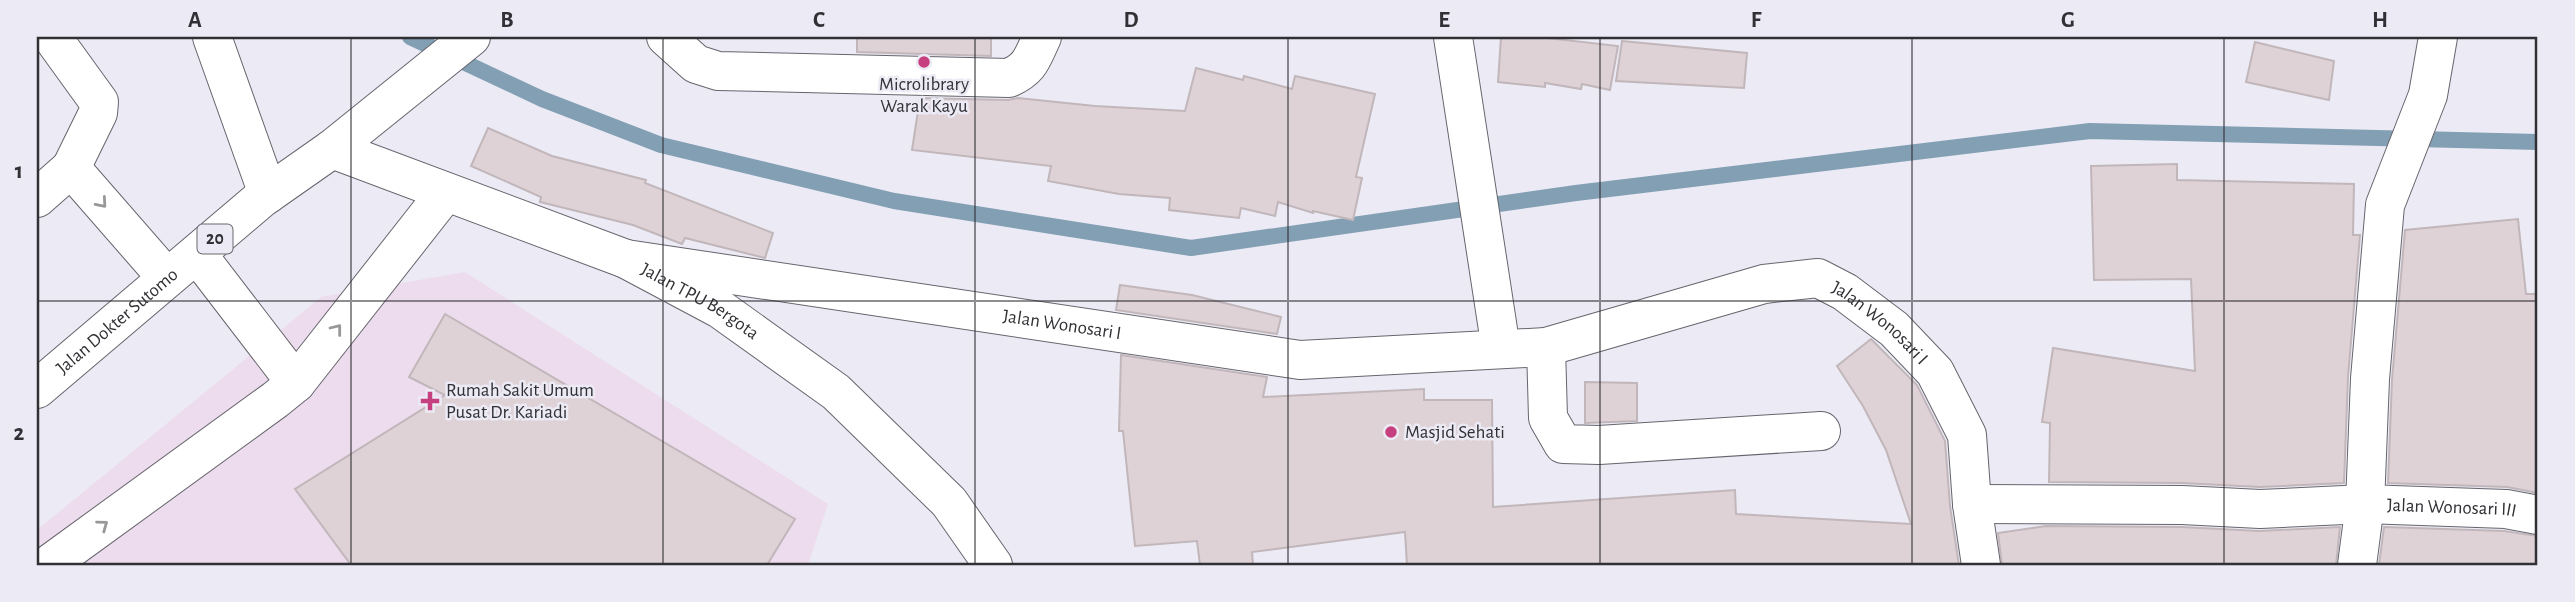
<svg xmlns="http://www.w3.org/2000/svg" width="2575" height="602" viewBox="0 0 2575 602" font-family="'Alegreya Sans',sans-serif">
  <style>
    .medical { fill: #eddced }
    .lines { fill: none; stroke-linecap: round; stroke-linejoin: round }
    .stream { stroke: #829fb4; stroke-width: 16 }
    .building { fill: #ded2d7; stroke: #c1b6ba; stroke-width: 2 }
    .minor-casing { stroke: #66656d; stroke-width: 40 }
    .highway-casing { stroke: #66656d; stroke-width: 40 }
    .minor { stroke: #fff; stroke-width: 38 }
    .highway { stroke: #fff; stroke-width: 38 }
    .oneway { stroke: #98989a }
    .grid { fill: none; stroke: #313034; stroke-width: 2; stroke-opacity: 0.55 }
    .poi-dot { fill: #c63f7e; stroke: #ecebf5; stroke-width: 2.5 }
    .labels { text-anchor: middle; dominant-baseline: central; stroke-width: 5; stroke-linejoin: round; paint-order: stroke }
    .shield { fill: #ecebf5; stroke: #69686e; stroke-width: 2 }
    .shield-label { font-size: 18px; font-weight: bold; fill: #313034 }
    .poi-label { font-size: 19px; fill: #313034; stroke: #ecebf5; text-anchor: start }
    .street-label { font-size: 19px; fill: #313034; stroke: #ecebf5 }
    .neatline { fill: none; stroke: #313034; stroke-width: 2.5 }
    .grid-label { font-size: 23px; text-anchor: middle; font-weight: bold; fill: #313034 }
  </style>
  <rect width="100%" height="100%" fill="#ecebf5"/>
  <path class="medical" d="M 465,272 L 828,504 L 808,565 L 37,565 L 37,530 L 321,297 Z"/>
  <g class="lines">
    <path class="stream" d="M 410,37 L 542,99 L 661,145 L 894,201 L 1191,248 L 1576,193 L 2090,131 L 2538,142"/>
  </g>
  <g class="building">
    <path d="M 857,37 L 991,37 L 991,56 L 857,52 Z"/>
    <path d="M 1501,37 L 1539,37 L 1618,46 L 1610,90 L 1582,84 L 1581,89 L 1545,83 L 1545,87 L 1498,82 Z"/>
    <path d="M 1622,41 L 1747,53 L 1744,88 L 1616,81 Z"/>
    <path d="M 2255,42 L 2334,61 L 2329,100 L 2246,82 Z"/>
    <path d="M 1196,68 L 1243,80 L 1244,76 L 1292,89 L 1295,76 L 1375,94 L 1356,177 L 1362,178 L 1353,220 L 1313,211 L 1313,213 L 1278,202 L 1275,216 L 1241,208 L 1239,218 L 1169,210 L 1170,198 L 1119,194 L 1048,181 L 1051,166 L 912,150 L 920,98 L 1008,100 L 1018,98 L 1095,106 L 1185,111 Z"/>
    <path d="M 488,128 L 552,156 L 646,180 L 645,183 L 773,233 L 765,258 L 685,238 L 682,244 L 633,225 L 540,202 L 541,197 L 471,166 Z"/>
    <path d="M 2177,164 L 2177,180 L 2354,184 L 2353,235 L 2360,235 L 2348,377 L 2344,483 L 2260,487 L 2182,483 L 2049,482 L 2050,423 L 2042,422 L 2053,348 L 2195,371 L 2191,279 L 2094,280 L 2091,166 Z"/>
    <path d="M 2518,219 L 2526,294 L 2538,294 L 2538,493 L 2507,487 L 2388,483 L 2392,380 L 2405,230 Z"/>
    <path d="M 1120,285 L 1192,295 L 1281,317 L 1277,334 L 1116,310 Z"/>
    <path d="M 445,314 L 795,519 L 767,565 L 351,565 L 295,489 L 445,395 L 409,377 Z"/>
    <path d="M 1871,339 L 1917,385 L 1945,441 L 1950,506 L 1959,565 L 1407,565 L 1405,532 L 1252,552 L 1253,565 L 1200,565 L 1197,541 L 1135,546 L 1123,431 L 1119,431 L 1121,355 L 1267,377 L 1263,397 L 1424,389 L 1424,400 L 1492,400 L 1493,507 L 1735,490 L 1736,514 L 1911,524 L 1886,450 L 1863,406 L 1837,366 Z"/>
    <path d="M 1585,382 L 1637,383 L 1637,421 L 1585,423 Z"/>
    <path d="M 2046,526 L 2181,527 L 2259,531 L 2340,527 L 2336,565 L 2002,565 L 1998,533 Z"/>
    <path d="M 2384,527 L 2504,531 L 2538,536 L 2538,565 L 2379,565 Z"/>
  </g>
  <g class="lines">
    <g class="minor-casing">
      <g id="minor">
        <path d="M 52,37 L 99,102 L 98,113 L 71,168"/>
        <path d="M 212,37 L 268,194"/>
        <path d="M 666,37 L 696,64 L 718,71 L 1009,78 C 1031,68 1032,58 1042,37"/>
        <path d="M 1453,37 L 1501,349"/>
        <path id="s1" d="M 332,149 L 626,259 L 720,309 L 836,392 L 949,502 L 993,565"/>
        <path d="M 37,198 L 71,168 L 167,278"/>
        <path d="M 197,254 L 296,383"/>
        <path id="s2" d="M 626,259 L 1300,360 L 1546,347 L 1764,284 L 1818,278 L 1845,292 L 1894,329 L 1935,372 L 1967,435 L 1972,504 L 1981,565"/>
        <path d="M 1546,347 L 1548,418 L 1563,444 L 1599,445 L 1821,431"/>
        <path id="s3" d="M 1972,504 L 2182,505 L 2260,509 L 2365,504 L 2506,509 L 2538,515"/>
        <path d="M 48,565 L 275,400 L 296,383 L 446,192"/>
        <path d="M 2357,565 L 2365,504 L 2370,379 L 2385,205 L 2428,95 L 2438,37"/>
      </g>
    </g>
    <g class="highway-casing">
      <g id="highway">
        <path id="s4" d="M 37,389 L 262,198 L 332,149 L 471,37"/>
      </g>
    </g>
    <use href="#minor" class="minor"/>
    <use href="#highway" class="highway"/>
  </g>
  <defs><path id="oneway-chevron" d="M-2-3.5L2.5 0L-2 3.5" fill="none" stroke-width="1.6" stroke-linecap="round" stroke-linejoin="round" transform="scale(1.75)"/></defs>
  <g class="oneway">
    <use href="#oneway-chevron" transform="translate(102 203) rotate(49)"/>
    <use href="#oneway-chevron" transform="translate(337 329) rotate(-52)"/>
    <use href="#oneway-chevron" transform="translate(103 525) rotate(-36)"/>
  </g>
  <path class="grid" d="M 351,37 L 351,565M 663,37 L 663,565M 975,37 L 975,565M 1288,37 L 1288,565M 1600,37 L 1600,565M 1912,37 L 1912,565M 2224,37 L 2224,565M 37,301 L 2538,301"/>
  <g class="poi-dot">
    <circle cx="924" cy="62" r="7"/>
    <path d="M426.5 390.5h7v7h7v7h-7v7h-7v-7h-7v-7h7z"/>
    <circle cx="1391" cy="432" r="7"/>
  </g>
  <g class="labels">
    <rect class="shield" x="197.5" y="224.5" width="35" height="29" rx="5"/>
    <g class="shield-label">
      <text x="215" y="239">20</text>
    </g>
    <g class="poi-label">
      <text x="924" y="84" text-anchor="middle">Microlibrary<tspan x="924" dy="22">Warak Kayu</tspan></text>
      <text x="446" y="390">Rumah Sakit Umum<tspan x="446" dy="22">Pusat Dr. Kariadi</tspan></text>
      <text x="1405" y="432">Masjid Sehati</text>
    </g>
    <g class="street-label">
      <text stroke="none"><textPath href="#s1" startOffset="399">Jalan TPU Bergota</textPath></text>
      <text stroke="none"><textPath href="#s4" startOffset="105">Jalan Dokter Sutomo</textPath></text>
      <text stroke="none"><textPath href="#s2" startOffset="441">Jalan Wonosari I</textPath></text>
      <text stroke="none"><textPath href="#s2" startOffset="1286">Jalan Wonosari I</textPath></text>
      <text stroke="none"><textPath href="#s3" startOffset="480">Jalan Wonosari III</textPath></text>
    </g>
  </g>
  <rect width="2575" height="602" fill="none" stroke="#ecebf5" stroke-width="77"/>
  <rect x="38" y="38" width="2498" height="526" class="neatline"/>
  <g class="grid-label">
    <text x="195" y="27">A</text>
    <text x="507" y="27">B</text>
    <text x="819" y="27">C</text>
    <text x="1131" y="27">D</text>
    <text x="1444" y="27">E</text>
    <text x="1756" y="27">F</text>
    <text x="2068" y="27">G</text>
    <text x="2380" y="27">H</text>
    <text x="19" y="178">1</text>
    <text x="19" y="440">2</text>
  </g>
</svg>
